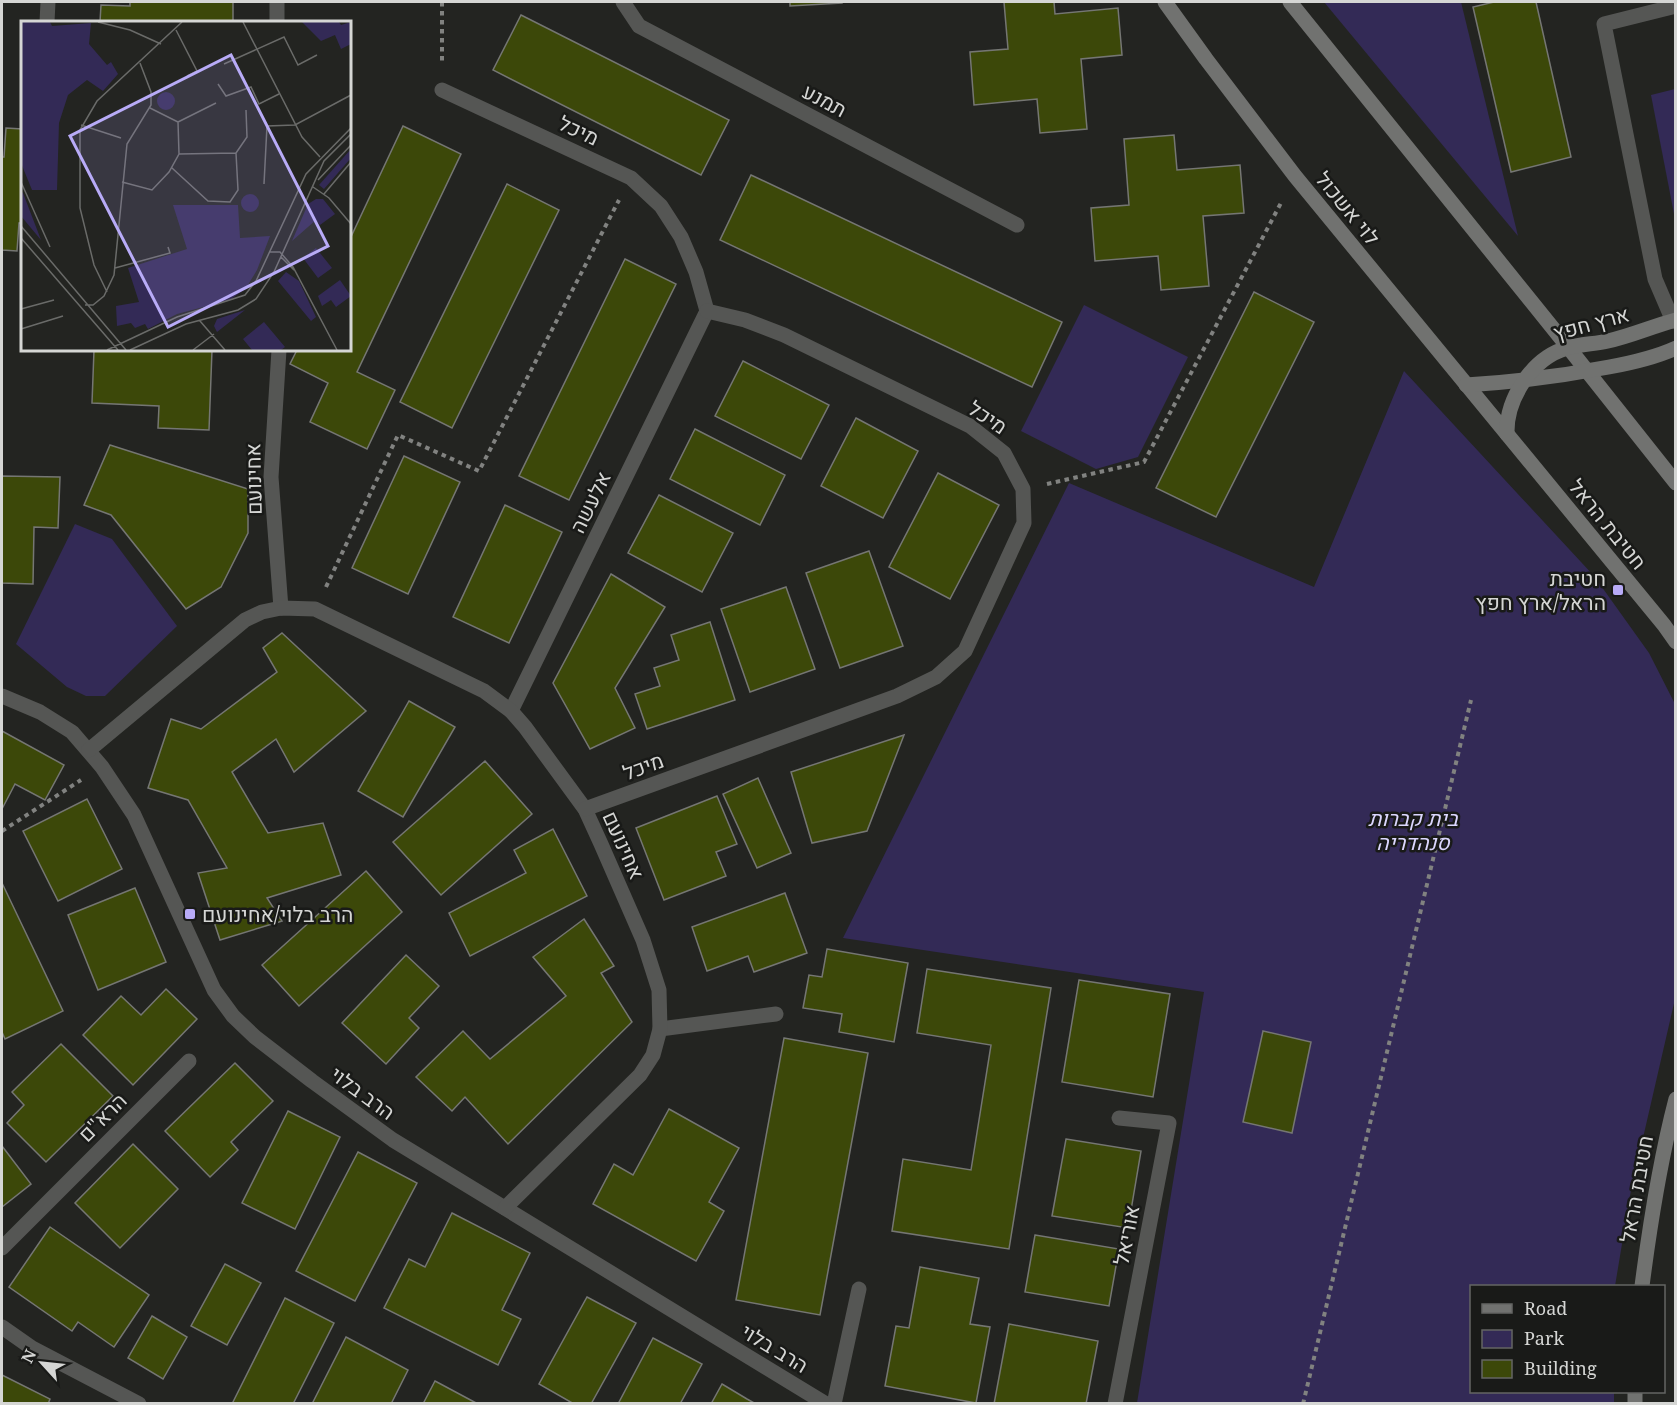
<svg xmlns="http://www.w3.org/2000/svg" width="1677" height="1405" viewBox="0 0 1677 1405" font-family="'Noto Serif',Heebo,serif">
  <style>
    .green { fill: #332a56 }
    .building { fill: #3c4809; stroke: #757673; stroke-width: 1.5 }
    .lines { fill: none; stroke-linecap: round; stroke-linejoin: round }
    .path { stroke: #818280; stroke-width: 4; stroke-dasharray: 4.5 4.5; stroke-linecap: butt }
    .lane { stroke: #555654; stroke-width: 15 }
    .street { stroke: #555654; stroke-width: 15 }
    .secondary { stroke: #717270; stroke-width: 15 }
    .poi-dot { fill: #b8abf7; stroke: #191a18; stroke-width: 2 }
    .labels { text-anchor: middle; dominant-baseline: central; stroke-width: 5; stroke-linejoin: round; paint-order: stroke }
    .street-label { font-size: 21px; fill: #d5d6d4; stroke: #191a18 }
    .poi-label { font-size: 21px; fill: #d5d6d4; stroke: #191a18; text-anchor: end }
    .park-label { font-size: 21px; font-style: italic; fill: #dbd6fd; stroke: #191a18 }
    .inset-road { fill: none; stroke: #6a6b69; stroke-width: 1.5 }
    .view { fill: #b8abf7; fill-opacity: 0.15; stroke: #b8abf7; stroke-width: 3 }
    .inset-edge { fill: none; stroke: #d5d6d4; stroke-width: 3 }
  </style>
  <rect width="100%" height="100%" fill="#232421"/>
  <g class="green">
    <path d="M 1324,2 L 1461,2 L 1518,236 Z"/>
    <path d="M 1675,89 L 1676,219 L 1675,219 L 1651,95 Z"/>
    <path d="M 1084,305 L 1188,357 L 1138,457 L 1096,469 L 1021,431 Z"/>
    <path d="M 1404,371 L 1594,576 L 1649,653 L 1675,704 L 1675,999 L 1631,1190 L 1615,1286 L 1472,1286 L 1472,1392 L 1614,1392 L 1614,1403 L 1137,1403 L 1204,992 L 843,938 L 1069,483 L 1314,587 Z"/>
    <path d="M 75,524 L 112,539 L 177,626 L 105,696 L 86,696 L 67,687 L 16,644 Z"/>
  </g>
  <g class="building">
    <path d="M 130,2 L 233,2 L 233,22 L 100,22 L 101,5 L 130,6 Z"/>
    <path d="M 790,2 L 842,2 L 842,3 L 790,6 Z"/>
    <path d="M 1004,2 L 1054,2 L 1055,14 L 1118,8 L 1122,55 L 1081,59 L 1087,129 L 1040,133 L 1037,99 L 974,105 L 970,52 L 1008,49 Z"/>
    <path d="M 1494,2 L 1536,2 L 1571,157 L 1511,172 L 1473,7 Z"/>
    <path d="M 521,15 L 729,120 L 701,175 L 493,70 Z"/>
    <path d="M 403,126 L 461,154 L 357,372 L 395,390 L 367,449 L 310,422 L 328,383 L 290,364 L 297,350 L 350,350 L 350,239 Z"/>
    <path d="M 6,128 L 22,129 L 22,223 L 19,223 L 17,251 L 2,250 L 2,157 L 4,157 Z"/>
    <path d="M 1174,135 L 1177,170 L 1240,165 L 1244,213 L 1203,216 L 1209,286 L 1161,290 L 1158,256 L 1095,261 L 1091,208 L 1129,205 L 1124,139 Z"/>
    <path d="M 751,175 L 1062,322 L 1032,387 L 720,240 Z"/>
    <path d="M 507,184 L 559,210 L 452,428 L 400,402 Z"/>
    <path d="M 625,259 L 676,284 L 569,500 L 519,476 Z"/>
    <path d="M 1254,292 L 1314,322 L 1216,517 L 1156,488 Z"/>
    <path d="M 94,350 L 212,350 L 209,430 L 158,428 L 159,406 L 92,403 Z"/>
    <path d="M 743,361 L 829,405 L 801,459 L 715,416 Z"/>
    <path d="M 856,418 L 918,451 L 883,518 L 821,486 Z"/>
    <path d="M 695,429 L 785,475 L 760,525 L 670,479 Z"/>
    <path d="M 110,445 L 248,489 L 248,533 L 221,587 L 186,609 L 111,515 L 84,505 Z"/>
    <path d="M 404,456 L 460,482 L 408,594 L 352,568 Z"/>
    <path d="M 938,473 L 999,505 L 950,599 L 889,567 Z"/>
    <path d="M 2,476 L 60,477 L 58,528 L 34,527 L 33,584 L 2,583 Z"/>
    <path d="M 659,495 L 733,533 L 702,592 L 628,553 Z"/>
    <path d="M 505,505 L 562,532 L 509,643 L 453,617 Z"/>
    <path d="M 869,551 L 903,646 L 840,668 L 806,573 Z"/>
    <path d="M 611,574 L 665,607 L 615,688 L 635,728 L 590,749 L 553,683 Z"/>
    <path d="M 786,587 L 815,669 L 750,692 L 721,609 Z"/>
    <path d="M 710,622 L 735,700 L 647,729 L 635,694 L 660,686 L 654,668 L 679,660 L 671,635 Z"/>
    <path d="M 282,633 L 366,711 L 294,772 L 276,739 L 232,772 L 268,833 L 323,823 L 341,875 L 267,898 L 282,921 L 220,940 L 198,873 L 227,868 L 188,800 L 148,788 L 171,719 L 201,729 L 277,672 L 263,648 Z"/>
    <path d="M 409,701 L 455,727 L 403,817 L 358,791 Z"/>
    <path d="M 2,731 L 64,765 L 45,800 L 15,784 L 2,809 Z"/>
    <path d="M 904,735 L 867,831 L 812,843 L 791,772 Z"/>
    <path d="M 485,761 L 532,814 L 441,895 L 393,842 Z"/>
    <path d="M 758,778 L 791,853 L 757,868 L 723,794 Z"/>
    <path d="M 717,796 L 737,844 L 716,852 L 726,876 L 664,900 L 636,828 Z"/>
    <path d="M 87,799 L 122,869 L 58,901 L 23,831 Z"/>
    <path d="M 553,829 L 587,896 L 470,956 L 449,913 L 526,873 L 514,850 Z"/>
    <path d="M 366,871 L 402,912 L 299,1006 L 262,965 Z"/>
    <path d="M 2,883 L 63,1011 L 5,1039 L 2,1032 Z"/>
    <path d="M 135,888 L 166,962 L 98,990 L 68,915 Z"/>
    <path d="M 785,893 L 807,953 L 754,972 L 748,956 L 707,971 L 692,927 Z"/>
    <path d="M 584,919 L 614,966 L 601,973 L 632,1022 L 508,1144 L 465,1097 L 452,1111 L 416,1077 L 463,1031 L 490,1059 L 566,996 L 533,957 Z"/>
    <path d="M 827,949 L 908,963 L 894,1042 L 839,1032 L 842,1014 L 803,1008 L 809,975 L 822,977 Z"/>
    <path d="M 406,955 L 439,986 L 409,1018 L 419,1028 L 386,1064 L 342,1023 Z"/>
    <path d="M 927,969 L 1051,988 L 1009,1249 L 892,1231 L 903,1159 L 971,1170 L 991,1045 L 917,1033 Z"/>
    <path d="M 1079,980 L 1170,994 L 1153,1097 L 1062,1082 Z"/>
    <path d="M 166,989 L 197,1019 L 133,1085 L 83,1035 L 121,996 L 141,1015 Z"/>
    <path d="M 1263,1031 L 1311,1042 L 1292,1133 L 1243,1122 Z"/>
    <path d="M 784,1038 L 868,1053 L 820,1315 L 736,1300 Z"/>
    <path d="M 61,1044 L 113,1096 L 46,1162 L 7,1123 L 24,1105 L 12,1092 Z"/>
    <path d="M 235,1063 L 273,1101 L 231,1142 L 238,1150 L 210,1177 L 165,1131 Z"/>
    <path d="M 669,1109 L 739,1148 L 709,1202 L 724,1211 L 696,1261 L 593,1204 L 614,1164 L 633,1175 Z"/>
    <path d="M 288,1111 L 340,1137 L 295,1229 L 242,1203 Z"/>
    <path d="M 1066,1139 L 1141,1151 L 1128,1228 L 1052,1216 Z"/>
    <path d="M 133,1144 L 178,1189 L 120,1248 L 75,1203 Z"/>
    <path d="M 2,1146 L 31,1184 L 2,1207 Z"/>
    <path d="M 358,1152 L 417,1183 L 355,1301 L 296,1271 Z"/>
    <path d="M 452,1213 L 530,1253 L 502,1310 L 521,1319 L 498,1365 L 384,1308 L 409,1259 L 425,1267 Z"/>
    <path d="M 50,1227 L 149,1295 L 114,1347 L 78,1322 L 72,1331 L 9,1287 Z"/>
    <path d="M 1035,1235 L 1119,1249 L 1109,1306 L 1025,1292 Z"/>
    <path d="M 225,1264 L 261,1283 L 227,1345 L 191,1326 Z"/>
    <path d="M 920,1267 L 979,1278 L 970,1324 L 990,1327 L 976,1403 L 885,1386 L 896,1326 L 909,1328 Z"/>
    <path d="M 587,1297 L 636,1323 L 591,1404 L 574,1404 L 539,1384 Z"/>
    <path d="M 285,1298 L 334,1323 L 293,1404 L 236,1404 L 233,1402 Z"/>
    <path d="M 152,1316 L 187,1337 L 163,1379 L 128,1358 Z"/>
    <path d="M 1009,1324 L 1098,1341 L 1086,1404 L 994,1404 Z"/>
    <path d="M 346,1337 L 408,1370 L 391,1404 L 312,1404 Z"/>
    <path d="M 653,1338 L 702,1364 L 680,1404 L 618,1404 Z"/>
    <path d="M 2,1375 L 50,1399 L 48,1404 L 2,1404 Z"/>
    <path d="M 435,1381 L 478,1404 L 423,1404 Z"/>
    <path d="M 722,1384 L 747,1399 L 756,1404 L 711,1404 Z"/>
  </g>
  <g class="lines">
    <g class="path">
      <path d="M 442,2 L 442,65"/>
      <path d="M 1047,484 L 1144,462 L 1282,201"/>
      <path d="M 326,587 L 398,435 L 479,471 L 619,200"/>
      <path d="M 2,831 L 81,780"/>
      <path d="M 1303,1404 L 1471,700"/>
    </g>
    <g class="lane">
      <path d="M 1673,321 L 1655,279 L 1604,24 L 1676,6"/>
      <path d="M 660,1029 L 776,1014"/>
      <path d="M 834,1404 L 859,1289"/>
    </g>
    <g class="street">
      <path d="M 277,2 L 277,22"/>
      <path d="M 623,2 L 639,26 L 1017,225"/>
      <path d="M 47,22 L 48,2"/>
      <path d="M 442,90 L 631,178 L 661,206 L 681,237 L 696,272 L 707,311"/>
      <path d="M 279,350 L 271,477 L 281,608"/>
      <path d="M 2,696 L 40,712 L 72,732 L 102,767 L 134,815 L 214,990 L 233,1016 L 255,1037 L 312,1081 L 393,1140 L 826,1404"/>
      <path d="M 511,711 L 707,311"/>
      <path d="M 89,750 L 245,620 L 262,612 L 281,608 L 315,609 L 484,691 L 511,711 L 525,727 L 585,809 L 601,844 L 643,940 L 659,990 L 660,1029 L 653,1055 L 640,1075 L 505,1208"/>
      <path d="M 585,809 L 897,696 L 936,677 L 965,651 L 1024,523 L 1023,489 L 1004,453 L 970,426 L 784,335 L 745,320 L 707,311"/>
      <path d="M 2,1248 L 189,1061"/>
      <path d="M 2,1327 L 32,1348 L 139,1404"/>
      <path d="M 1115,1404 L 1169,1123 L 1119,1118"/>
    </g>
    <g class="secondary">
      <path d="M 1165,2 L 1206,59 L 1295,176 L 1664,625 L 1676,642"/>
      <path d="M 1290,2 L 1568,347 L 1676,483"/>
      <path d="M 1466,385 C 1514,382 1562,376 1609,367 C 1631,363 1654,358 1676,348"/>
      <path d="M 1507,434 C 1506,399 1532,358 1567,348 C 1580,344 1595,344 1608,341 C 1631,336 1653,326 1676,320"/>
      <path d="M 1642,1286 C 1650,1224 1660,1160 1676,1099"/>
      <path d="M 1635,1404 L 1635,1392"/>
    </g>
  </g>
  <g class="poi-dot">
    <rect x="1612" y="584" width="12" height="12" rx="3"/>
    <rect x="184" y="908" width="12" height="12" rx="3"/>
  </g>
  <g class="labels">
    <g class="street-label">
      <text transform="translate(825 100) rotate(28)">תמנע</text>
      <text transform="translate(579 130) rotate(25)">מיכל</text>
      <text transform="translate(1348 208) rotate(51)">לוי אשכול</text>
      <text transform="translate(1591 323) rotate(-15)">ארץ חפץ</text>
      <text transform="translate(988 417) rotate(34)">מיכל</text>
      <text transform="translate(253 479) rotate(-91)">אחינועם</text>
      <text transform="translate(590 502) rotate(-64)">אלעשה</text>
      <text transform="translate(1608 524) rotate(51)">חטיבת הראל</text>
      <text transform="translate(643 766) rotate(-20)">מיכל</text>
      <text transform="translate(624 845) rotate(66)">אחינועם</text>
      <text transform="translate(363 1093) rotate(36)">הרב בלוי</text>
      <text transform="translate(102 1117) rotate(-45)">הרא"ם</text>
      <text transform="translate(1636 1189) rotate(-80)">חטיבת הראל</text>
      <text transform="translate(1126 1235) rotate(-79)">אוריאל</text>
      <text transform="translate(775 1348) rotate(31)">הרב בלוי</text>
    </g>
    <g class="poi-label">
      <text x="1606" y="578">חטיבת<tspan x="1606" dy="24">הראל/ארץ חפץ</tspan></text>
      <text x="202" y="914" text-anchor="start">הרב בלוי/אחינועם</text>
    </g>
    <g class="park-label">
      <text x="1413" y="818">בית קברות<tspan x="1413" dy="24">סנהדריה</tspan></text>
    </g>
  </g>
  <g transform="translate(21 21)">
    <rect width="330" height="330" fill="#232421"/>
    <path d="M 0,1 L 29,1 L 31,5 L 70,2 L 68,23 L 86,44 L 90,41 L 97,53 L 82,70 L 66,59 L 47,74 L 38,102 L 36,169 L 11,169 L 0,142 ZM 281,1 L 318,1 L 320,4 L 330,1 L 330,23 L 320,28 L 314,14 L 300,20 ZM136 80a9 9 0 1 1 18 0a9 9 0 1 1-18 0ZM 330,128 L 330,137 L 303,168 L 298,164 ZM 0,170 L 2,172 L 20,219 L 0,195 ZM220 182a9 9 0 1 1 18 0a9 9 0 1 1-18 0ZM 295,178 L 302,178 L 314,193 L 299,204 L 295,199 L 271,220 L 287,183 ZM 152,184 L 217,184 L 219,217 L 249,215 L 236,249 L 225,267 L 209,279 L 156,293 L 127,308 L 124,303 L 114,307 L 110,302 L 96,305 L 95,285 L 118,281 L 107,247 L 166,228 ZM 295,227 L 311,247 L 297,257 L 282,237 ZM 265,251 L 278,260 L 295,296 L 290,300 L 257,260 ZM 319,259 L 330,275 L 315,286 L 310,279 L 301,285 L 297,275 ZM 224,289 L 196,311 L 193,305 L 196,298 ZM 243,301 L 264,326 L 260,329 L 231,329 L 222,318 Z" fill="#332a56"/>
    <path class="inset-road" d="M 77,1 L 109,9 L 140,23M 222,1 L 281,116 L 299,136M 155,9 L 176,50 L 166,55M 203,43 L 263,16 L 277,44 L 296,34M 197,63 L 205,75 L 230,66 L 238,83 L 258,73M 157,101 L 195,82M 60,104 L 100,117M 215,132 L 226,116 L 225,89M 158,133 L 215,132M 151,147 L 187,180 L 209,181 L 217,169 L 215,132M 297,159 L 330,124M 0,161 L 29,226M 101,161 L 131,169 L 148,151 L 158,133 L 157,101 L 129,87M 243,163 L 246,105 L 274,104 L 330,74M 292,166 L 308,177 L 330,203M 303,173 L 330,141M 0,205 L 105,329M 0,217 L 97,329M 248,231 L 259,231 L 272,246 L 316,329M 260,236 L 273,249M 94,247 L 149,232 L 147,226M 86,271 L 73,244 L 59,187 L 59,109 L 76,80 L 161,1M 64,284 L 72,284 L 83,275 L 93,254 L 106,123 L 130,84 L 130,71 L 119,42M 0,288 L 33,279M 179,300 L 204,329M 0,308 L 42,295M 86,329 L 156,296 L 224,274 L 235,260 L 285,153 L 330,107M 109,329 L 165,303 L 217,289 L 235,278 L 253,251 L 303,140 L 330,113M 172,329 L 193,313"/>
    <path class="view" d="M 210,34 L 307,225 L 147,306 L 49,115 Z"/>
    <rect width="330" height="330" class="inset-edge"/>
  </g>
  <rect width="1677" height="1405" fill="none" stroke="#d5d6d4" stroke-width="6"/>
  <rect x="1470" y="1285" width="195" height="108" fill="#191a18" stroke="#646563" stroke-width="1.5"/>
  <rect x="1482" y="1304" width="30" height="9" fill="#717270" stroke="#646563" stroke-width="1.5"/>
  <text x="1524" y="1315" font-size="18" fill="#d5d6d4">Road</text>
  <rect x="1482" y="1330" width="30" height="18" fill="#332a56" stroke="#646563" stroke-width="1.5"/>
  <text x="1524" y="1345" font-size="18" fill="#d5d6d4">Park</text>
  <rect x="1482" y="1360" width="30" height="18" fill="#3c4809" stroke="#646563" stroke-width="1.5"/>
  <text x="1524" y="1375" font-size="18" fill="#d5d6d4">Building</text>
  <g transform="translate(42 1363) rotate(297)" stroke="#191a18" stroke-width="4.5" paint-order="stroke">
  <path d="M0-4.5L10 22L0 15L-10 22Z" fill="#d5d6d4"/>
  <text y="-9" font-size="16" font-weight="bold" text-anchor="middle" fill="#d5d6d4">N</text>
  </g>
</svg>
